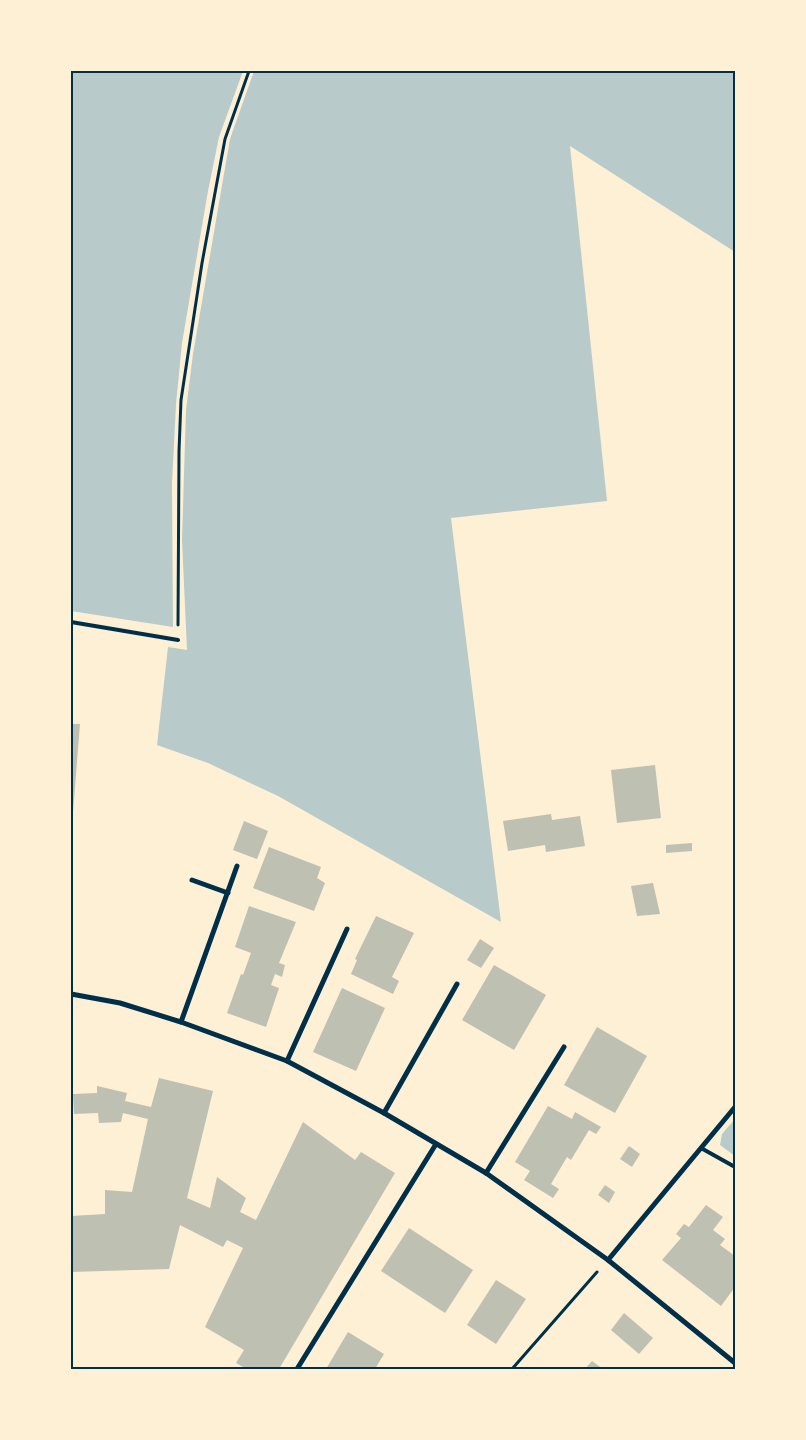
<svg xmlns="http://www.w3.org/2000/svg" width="806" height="1440" viewBox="0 0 806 1440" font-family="Barlow,sans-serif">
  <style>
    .green { fill: #b9caca }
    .building { fill: #bec0b2 }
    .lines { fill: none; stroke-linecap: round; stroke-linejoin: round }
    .path { stroke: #003049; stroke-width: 3 }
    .service { stroke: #003049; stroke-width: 4 }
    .minor { stroke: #003049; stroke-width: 5 }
    .neatline { fill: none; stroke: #003049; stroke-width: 2 }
  </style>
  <rect width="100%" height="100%" fill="#fdf0d5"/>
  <g class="green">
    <path d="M 71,71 L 243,71 L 219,137 L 208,191 L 182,343 L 176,404 L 172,483 L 173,627 L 71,611 Z"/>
    <path d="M 254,71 L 735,71 L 735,252 L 570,146 L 607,501 L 451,518 L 501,922 L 278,796 L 208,763 L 157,745 L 168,647 L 187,650 L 182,540 L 186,410 L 193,354 L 230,139 Z"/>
    <path d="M 735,1119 L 735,1156 L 720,1145 L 722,1134 Z"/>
  </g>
  <g class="building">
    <path d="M 71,724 L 80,724 L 73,812 L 71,812 Z"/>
    <path d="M 655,765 L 661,818 L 617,823 L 611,770 Z"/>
    <path d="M 551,814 L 552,820 L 580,816 L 585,846 L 546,852 L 545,845 L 508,851 L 503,821 Z"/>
    <path d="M 244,821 L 268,831 L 257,859 L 233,850 Z"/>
    <path d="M 692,843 L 692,851 L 666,853 L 666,845 Z"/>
    <path d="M 269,847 L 321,867 L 317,878 L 325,883 L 314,911 L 253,888 Z"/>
    <path d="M 653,883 L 660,914 L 637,916 L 631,886 Z"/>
    <path d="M 249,906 L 296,922 L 279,963 L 285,965 L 282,977 L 275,974 L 271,985 L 279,988 L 266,1027 L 227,1013 L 241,974 L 243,975 L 251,953 L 235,947 Z"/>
    <path d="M 376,916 L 414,933 L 392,977 L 399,981 L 393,994 L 351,974 L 357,960 L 355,959 Z"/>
    <path d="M 480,939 L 494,948 L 481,968 L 467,960 Z"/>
    <path d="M 494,965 L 546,995 L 514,1050 L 462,1020 Z"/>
    <path d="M 342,988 L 385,1008 L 356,1071 L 313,1052 Z"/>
    <path d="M 597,1027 L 647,1056 L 615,1113 L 564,1085 Z"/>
    <path d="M 159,1078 L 213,1091 L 187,1198 L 210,1208 L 217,1177 L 246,1198 L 240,1212 L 256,1220 L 303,1122 L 355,1160 L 361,1152 L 395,1173 L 279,1369 L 247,1369 L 236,1363 L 244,1350 L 205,1327 L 243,1248 L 227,1240 L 223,1247 L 180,1225 L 169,1269 L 71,1272 L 71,1216 L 105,1214 L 105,1190 L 132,1192 L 148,1119 L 123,1113 L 121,1122 L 99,1123 L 98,1113 L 74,1114 L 73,1094 L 97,1093 L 97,1086 L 127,1093 L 125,1101 L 151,1107 Z"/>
    <path d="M 548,1106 L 572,1119 L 575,1112 L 601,1127 L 596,1134 L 589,1130 L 571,1160 L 567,1157 L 551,1184 L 559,1189 L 553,1198 L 524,1180 L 530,1171 L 515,1162 Z"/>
    <path d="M 629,1146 L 640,1154 L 632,1167 L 620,1159 Z"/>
    <path d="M 605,1185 L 615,1192 L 609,1203 L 598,1195 Z"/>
    <path d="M 706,1205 L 723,1217 L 713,1230 L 725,1239 L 720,1245 L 735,1256 L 735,1287 L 721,1306 L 662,1260 L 681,1238 L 676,1234 L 684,1224 L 689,1227 Z"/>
    <path d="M 409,1228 L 473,1270 L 445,1313 L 381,1271 Z"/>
    <path d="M 496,1280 L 526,1299 L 496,1344 L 467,1325 Z"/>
    <path d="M 624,1313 L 653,1338 L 639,1354 L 611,1330 Z"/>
    <path d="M 348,1332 L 384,1354 L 375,1369 L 326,1369 Z"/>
    <path d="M 592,1361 L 603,1369 L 585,1369 Z"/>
  </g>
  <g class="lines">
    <g class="path">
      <path d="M 178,625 L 179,451 L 181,400 L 202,263 L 225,139 L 249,71"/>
      <path d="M 512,1369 L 597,1272"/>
    </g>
    <g class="service">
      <path d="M 71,622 L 178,640"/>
      <path d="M 701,1148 L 735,1167"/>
    </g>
    <g class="minor">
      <path d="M 192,880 L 228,893"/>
      <path d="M 71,994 L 120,1003 L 181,1022 L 287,1061 L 384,1113 L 486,1173 L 608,1260 L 735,1363"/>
      <path d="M 181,1022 L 237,866"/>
      <path d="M 287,1061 L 347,929"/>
      <path d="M 384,1113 L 457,984"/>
      <path d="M 486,1173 L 564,1047"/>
      <path d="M 608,1260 L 735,1107"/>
      <path d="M 297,1369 L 436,1144"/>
    </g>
  </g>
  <rect width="806" height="1440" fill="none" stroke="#fdf0d5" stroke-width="145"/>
  <rect x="72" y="72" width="662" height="1296" class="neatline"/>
</svg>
